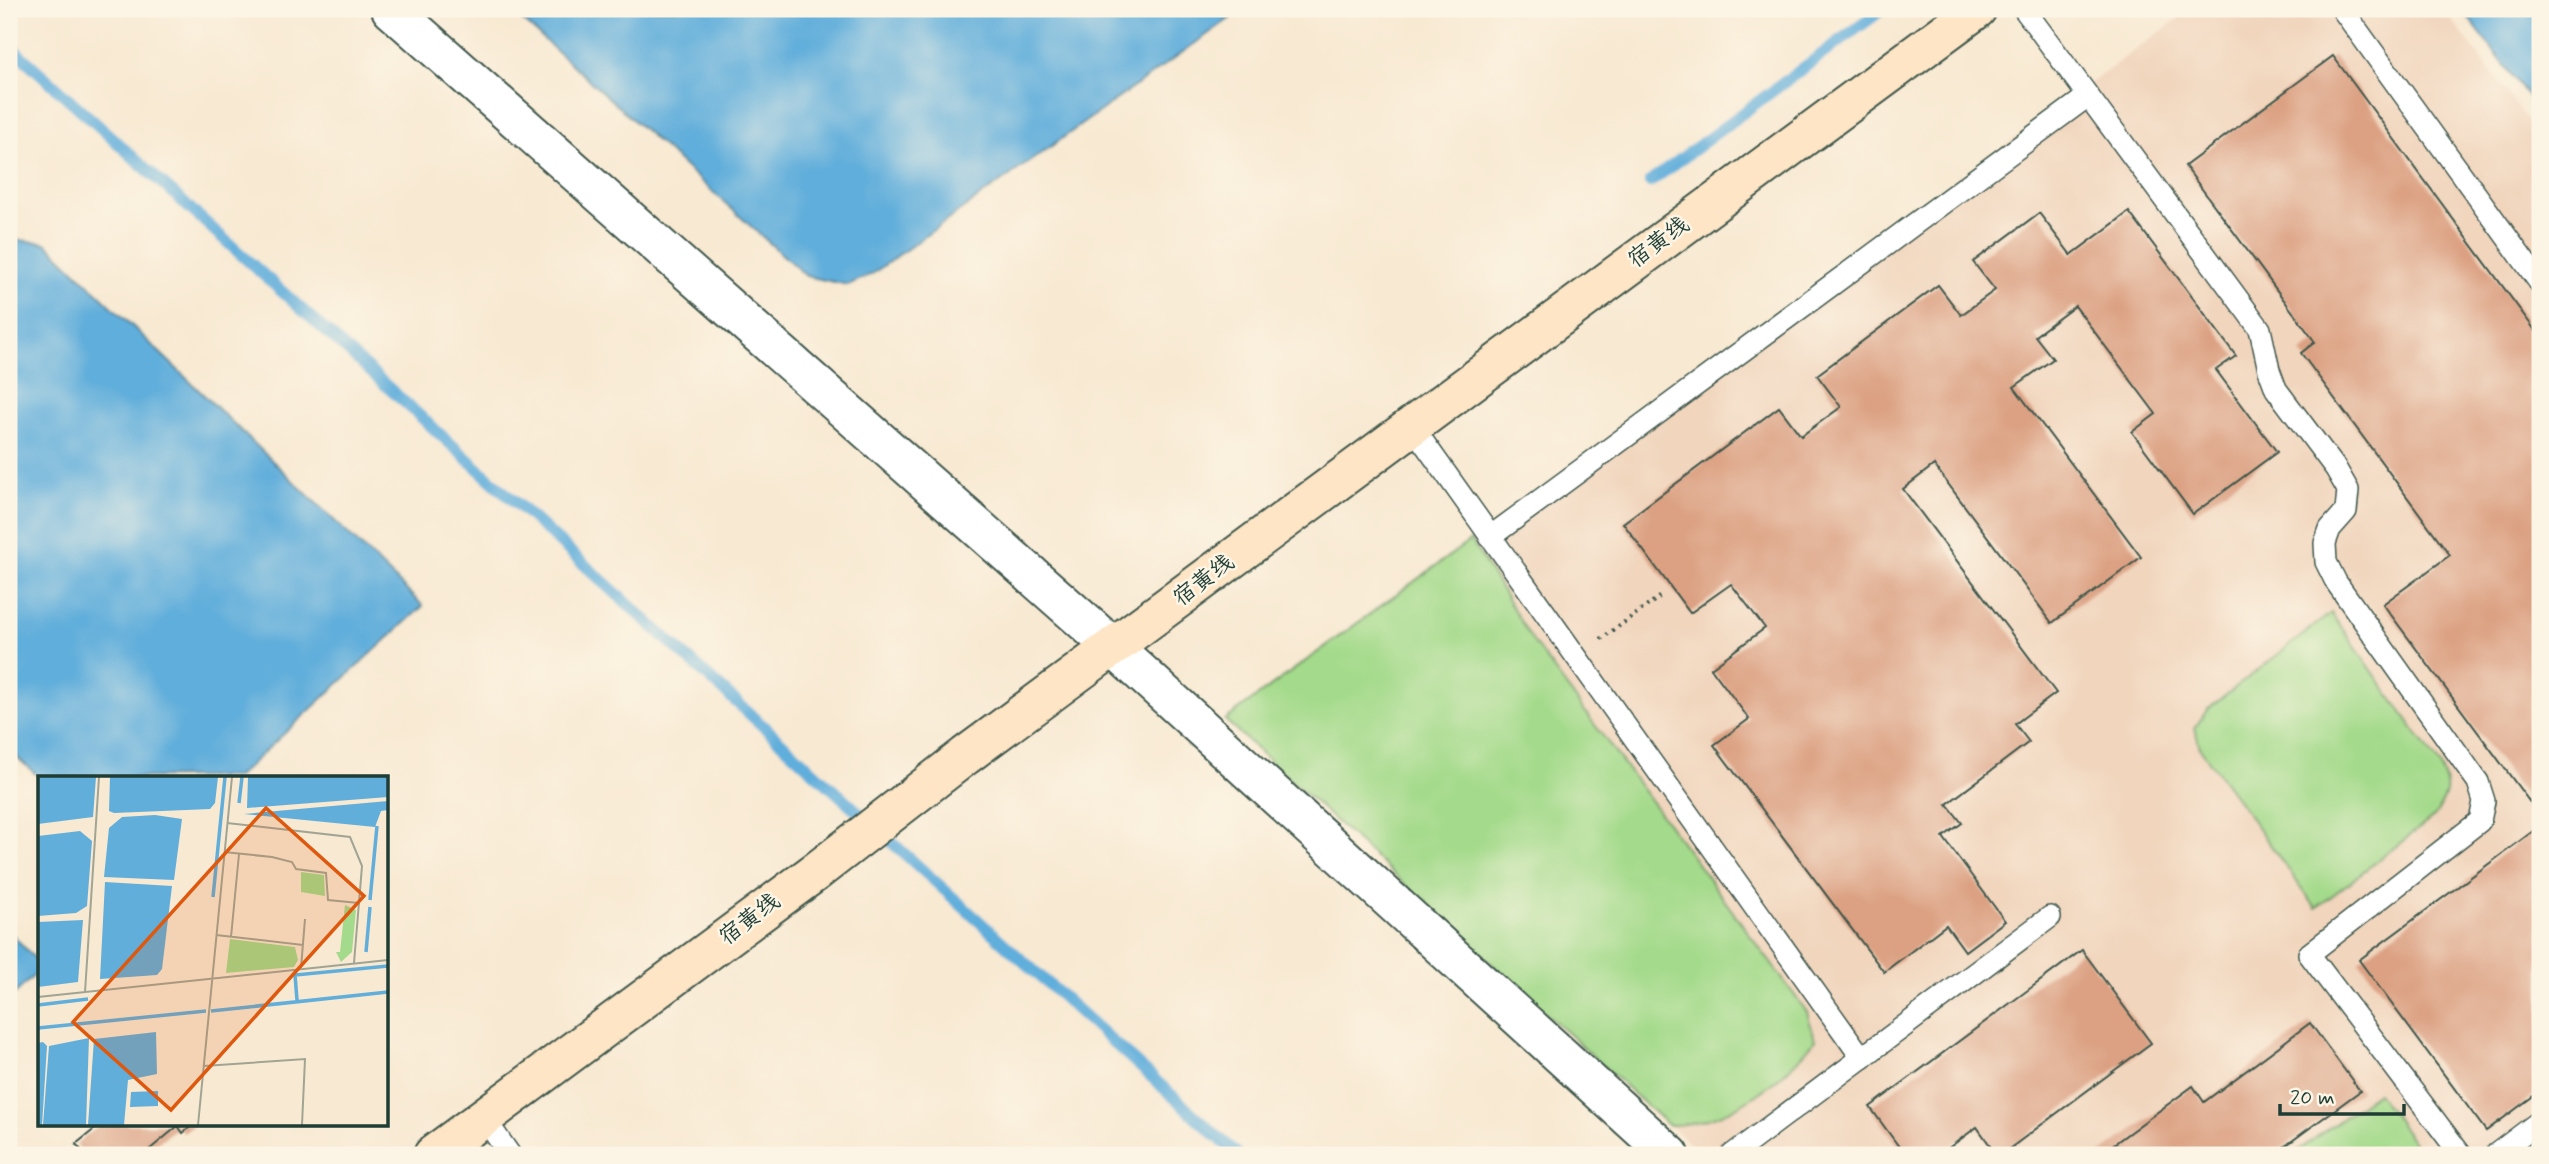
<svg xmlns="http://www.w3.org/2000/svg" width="2549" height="1164" viewBox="0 0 2549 1164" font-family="Mynerve,'LXGW WenKai TC',sans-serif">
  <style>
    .built { fill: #f1d5bd }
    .green { fill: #a4da8b; stroke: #628c60; stroke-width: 2 }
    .water { fill: #61aedb; stroke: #407688; stroke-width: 2 }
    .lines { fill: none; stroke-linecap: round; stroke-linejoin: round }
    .stream { stroke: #61aedb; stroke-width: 12 }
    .building { fill: #dca183 }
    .service-casing { stroke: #40574c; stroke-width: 24 }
    .tertiary-casing { stroke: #40574c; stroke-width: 42 }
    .secondary-casing { stroke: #40574c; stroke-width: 42 }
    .path { stroke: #40574c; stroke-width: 4.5; stroke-dasharray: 2 5; stroke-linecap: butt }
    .service { stroke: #fff; stroke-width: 21 }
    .tertiary { stroke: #fff; stroke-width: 38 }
    .secondary { stroke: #fde5c5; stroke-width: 38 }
    .labels { text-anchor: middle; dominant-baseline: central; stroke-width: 5; stroke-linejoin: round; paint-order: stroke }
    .street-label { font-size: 23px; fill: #1f3d34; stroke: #fcf5e5 }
    .inset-river { fill: none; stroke: #61aedb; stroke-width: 3.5 }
    .inset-road { fill: none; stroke: #a1a493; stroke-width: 2 }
    .view { fill: #de580e; fill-opacity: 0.15; stroke: #de580e; stroke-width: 3.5 }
    .inset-edge { fill: none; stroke: #1f3d34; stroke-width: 3.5 }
  </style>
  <rect width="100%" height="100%" fill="#fcf5e5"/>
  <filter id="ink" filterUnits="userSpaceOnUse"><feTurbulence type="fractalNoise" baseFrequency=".0143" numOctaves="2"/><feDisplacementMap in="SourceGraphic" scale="14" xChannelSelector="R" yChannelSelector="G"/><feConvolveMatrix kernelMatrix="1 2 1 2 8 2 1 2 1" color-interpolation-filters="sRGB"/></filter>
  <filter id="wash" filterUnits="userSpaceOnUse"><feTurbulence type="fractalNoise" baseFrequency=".00686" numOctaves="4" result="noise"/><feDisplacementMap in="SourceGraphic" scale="28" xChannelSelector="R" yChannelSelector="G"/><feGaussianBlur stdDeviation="1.57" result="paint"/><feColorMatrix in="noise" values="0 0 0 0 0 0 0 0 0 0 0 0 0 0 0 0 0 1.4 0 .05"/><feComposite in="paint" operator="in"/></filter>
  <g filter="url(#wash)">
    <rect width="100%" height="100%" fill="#f8e9d2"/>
    <path class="built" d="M 2191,9 L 2444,9 L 2540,138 L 2540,1155 L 1702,1155 L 1225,720 Z"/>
    <g class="green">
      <path d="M 1471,540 L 1532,640 L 1807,1012 L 1815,1040 C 1782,1082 1723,1127 1668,1125 L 1225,720 Z"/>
      <path d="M 2331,613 L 2440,766 C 2450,788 2448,795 2435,816 L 2316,908 L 2200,748 L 2195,728 L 2207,710 Z"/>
      <path d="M 2377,1093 L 2419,1150 L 2420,1155 L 2292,1155 Z"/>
    </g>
    <g class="water">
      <path d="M 510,9 L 1243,9 L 872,274 L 848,285 L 806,276 Z"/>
      <path d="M 2462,9 L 2528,9 L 2540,21 L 2540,112 Z"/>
      <path d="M 9,239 L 46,243 L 423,606 L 237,777 L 40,778 L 9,750 Z"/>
      <path d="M 9,931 L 40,964 L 40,970 L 9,999 Z"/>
    </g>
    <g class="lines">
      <g class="stream">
        <path d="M 9,45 L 1238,1155"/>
        <path d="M 1650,182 L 1883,9"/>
      </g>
    </g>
    <g id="blocks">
      <g class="building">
        <path d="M 2333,56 L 2540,337 L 2540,816 L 2383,604 L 2450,555 L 2301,353 L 2315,342 L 2185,166 Z"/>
        <path d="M 2129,212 L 2236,356 L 2216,370 L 2277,452 L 2193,514 L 2132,432 L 2156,414 L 2075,306 L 2035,336 L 2053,359 L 2014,387 L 2141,557 L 2052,623 L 1934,465 L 1903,489 L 2056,693 L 2015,724 L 2029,742 L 1947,804 L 1962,823 L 1943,837 L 2005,921 L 1965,951 L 1946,925 L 1884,972 L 1714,745 L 1749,719 L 1711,668 L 1765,628 L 1731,584 L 1690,613 L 1623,523 L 1779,407 L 1801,436 L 1841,407 L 1817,375 L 1938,285 L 1961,315 L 1995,290 L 1973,262 L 2039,213 L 2071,255 Z"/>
        <path d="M 2540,826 L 2540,1091 L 2486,1131 L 2359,960 Z"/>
        <path d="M 2082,950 L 2151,1043 L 2001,1155 L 1997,1155 L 1977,1127 L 1939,1155 L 1905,1155 L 1870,1107 Z"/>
        <path d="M 2310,1023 L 2360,1091 L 2273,1155 L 2099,1155 L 2193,1086 L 2204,1102 Z"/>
        <path d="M 101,1124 L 194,1124 L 183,1133 L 178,1126 L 143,1155 L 85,1155 L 76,1144 Z"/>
      </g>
    </g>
  </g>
  <g filter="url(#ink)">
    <use href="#blocks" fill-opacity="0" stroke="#40574c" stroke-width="2"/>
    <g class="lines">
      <g class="service-casing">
        <g id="service">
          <path d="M 2024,9 L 2260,329 L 2269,370 L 2276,389 L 2336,469 L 2348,490 L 2346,511 L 2330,529 L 2325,543 L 2326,562 L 2336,582 L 2478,782 L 2484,801 L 2480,821 L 2309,954 L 2461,1155"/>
          <path d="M 2342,9 L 2540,283"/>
          <path d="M 1412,426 L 1862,1058"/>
          <path d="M 1490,537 L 2088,96"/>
          <path d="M 484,1118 L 510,1155"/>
          <path d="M 1732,1155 L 2050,917"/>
          <path d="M 2495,1155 L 2540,1121"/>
        </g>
      </g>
      <g class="tertiary-casing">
        <path id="tertiary" d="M 391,9 L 1114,648 L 1670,1155"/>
      </g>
      <g class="secondary-casing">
        <path id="secondary" d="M 433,1155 L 818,870 L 965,756 L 1977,9"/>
      </g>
      <path class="path" d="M 1601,639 L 1662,595"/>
      <use href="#service" class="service"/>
      <use href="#tertiary" class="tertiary"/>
      <use href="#secondary" class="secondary"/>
    </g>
  </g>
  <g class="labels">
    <g class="street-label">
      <text transform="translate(1659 243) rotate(-36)">宿黄线</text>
      <text transform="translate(1204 581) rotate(-37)">宿黄线</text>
      <text transform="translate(750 920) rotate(-37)">宿黄线</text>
    </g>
  </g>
  <g transform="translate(38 776)">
    <rect width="350" height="350" fill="#f8e9d2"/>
    <path d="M 263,96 L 286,99 L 287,120 L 263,116 ZM 307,129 L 318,134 L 314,176 L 303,186 L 298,176 L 302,176 ZM 192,163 L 257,171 L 260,184 L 256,191 L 188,197 Z" fill="#a4da8b"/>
    <path d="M 0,1 L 58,1 L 55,41 L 0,48 ZM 72,1 L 180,1 L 177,27 L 172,33 L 76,37 L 71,35 ZM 210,1 L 350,1 L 350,21 L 209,32 ZM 350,25 L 350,34 L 343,35 L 337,51 L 206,38 ZM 117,39 L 144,43 L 136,104 L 66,101 L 71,52 L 84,41 ZM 42,55 L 54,65 L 49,130 L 38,137 L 0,140 L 0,60 ZM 67,106 L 134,110 L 124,193 L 119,199 L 62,203 ZM 45,144 L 40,206 L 0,211 L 0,146 ZM 118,256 L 119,298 L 90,304 L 86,349 L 50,349 L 56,263 ZM 51,262 L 48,349 L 5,349 L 11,270 ZM 5,266 L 9,270 L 4,349 L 0,349 L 0,267 ZM 120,315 L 120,330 L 92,331 L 93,316 Z" fill="#61aedb"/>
    <path class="inset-river" d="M 201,27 L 204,1M 175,121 L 187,1M 332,124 L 339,50M 328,176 L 332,131M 259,224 L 257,199 L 350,190M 0,229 L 50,223M 173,235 L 350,216M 0,252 L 168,235"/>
    <path class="inset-road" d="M 189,47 L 312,61 L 324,90 L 316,187M 186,76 L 234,81 L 254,86 L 258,93 L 288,97 L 290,124 L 321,127M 178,159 L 265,169M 193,161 L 201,78M 263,192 L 267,143M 47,216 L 61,1M 0,221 L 350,184M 166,290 L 267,283 L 264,349M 160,349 L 194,1"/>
    <path class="view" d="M 228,32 L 326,120 L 133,334 L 35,246 Z"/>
    <rect width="350" height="350" class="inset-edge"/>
  </g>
  <rect width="2549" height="1164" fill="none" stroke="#fcf5e5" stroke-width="35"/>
  <path d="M2280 1104v10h124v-10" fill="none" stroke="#1f3d34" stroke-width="3.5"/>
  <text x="2290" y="1104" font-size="21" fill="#1f3d34" stroke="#fcf5e5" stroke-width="5" paint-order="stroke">20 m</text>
</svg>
